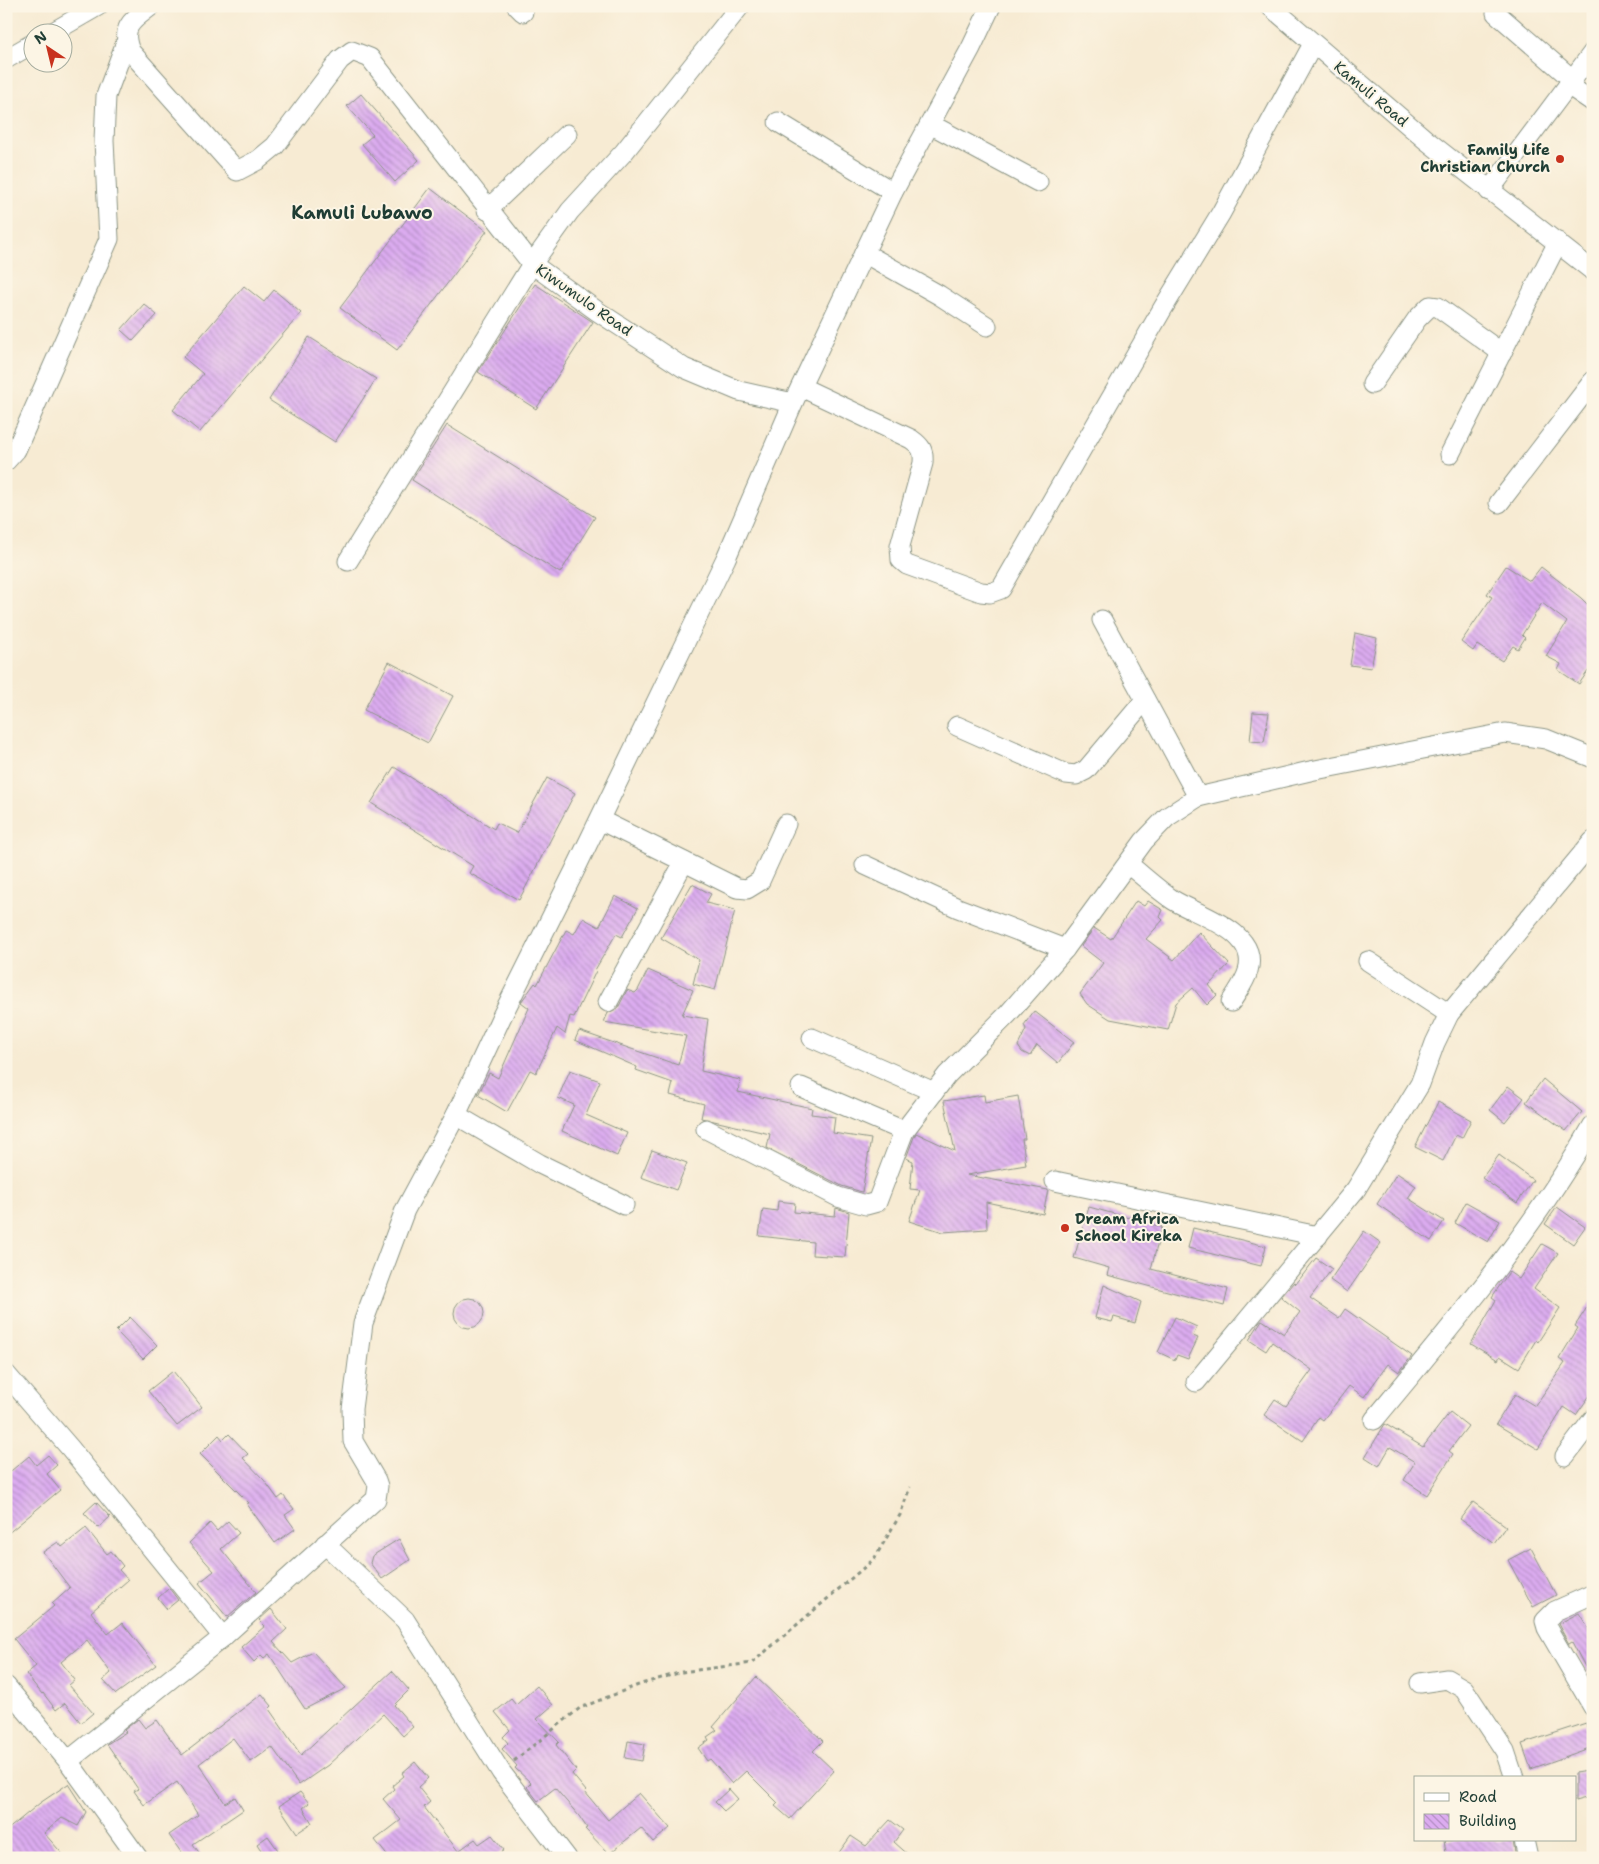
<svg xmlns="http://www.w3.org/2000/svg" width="1599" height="1864" viewBox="0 0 1599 1864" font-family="'Shantell Sans',sans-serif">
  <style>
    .building { fill: url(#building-back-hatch) }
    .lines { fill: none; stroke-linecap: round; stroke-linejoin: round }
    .minor-casing { stroke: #8b9484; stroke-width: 21 }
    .path { stroke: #8b9484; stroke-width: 3; stroke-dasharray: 4 4; stroke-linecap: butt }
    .minor { stroke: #fff; stroke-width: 19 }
    .poi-dot { fill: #c8321e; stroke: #fcf5e5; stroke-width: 2 }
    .labels { text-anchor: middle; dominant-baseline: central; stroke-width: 4; stroke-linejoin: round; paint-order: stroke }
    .street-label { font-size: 15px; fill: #1f3d34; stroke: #fcf5e5 }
    .poi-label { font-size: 15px; font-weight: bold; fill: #1f3d34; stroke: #fcf5e5; text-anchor: end }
    .quarter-label { font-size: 18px; font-weight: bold; fill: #1f3d34; stroke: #fcf5e5 }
  </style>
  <defs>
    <pattern id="building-back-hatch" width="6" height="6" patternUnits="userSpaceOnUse" patternTransform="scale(1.25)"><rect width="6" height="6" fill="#dcacf0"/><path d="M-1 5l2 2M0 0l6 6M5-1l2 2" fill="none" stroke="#b28dc3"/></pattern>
  </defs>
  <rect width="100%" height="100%" fill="#fcf5e5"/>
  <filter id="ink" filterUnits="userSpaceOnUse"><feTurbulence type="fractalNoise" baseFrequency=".02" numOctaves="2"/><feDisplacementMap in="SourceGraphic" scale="10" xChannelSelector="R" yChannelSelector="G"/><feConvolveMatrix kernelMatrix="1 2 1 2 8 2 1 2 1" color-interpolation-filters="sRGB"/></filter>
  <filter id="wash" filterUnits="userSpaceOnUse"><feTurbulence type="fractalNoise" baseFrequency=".0096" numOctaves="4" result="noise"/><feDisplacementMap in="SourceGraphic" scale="20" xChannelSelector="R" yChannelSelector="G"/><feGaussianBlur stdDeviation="1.12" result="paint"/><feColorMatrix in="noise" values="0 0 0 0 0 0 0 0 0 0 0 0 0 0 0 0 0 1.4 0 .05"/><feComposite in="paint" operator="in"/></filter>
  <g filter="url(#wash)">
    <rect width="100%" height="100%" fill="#f7ebd3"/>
    <g id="blocks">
      <g class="building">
        <path d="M 361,94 L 419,160 L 395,182 L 362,144 L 373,135 L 347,106 Z"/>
        <path d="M 430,188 L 487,231 L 397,350 L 340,308 Z"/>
        <path d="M 535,284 L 593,322 L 536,409 L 478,372 Z"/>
        <path d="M 244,286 L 264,302 L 274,290 L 301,313 L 200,432 L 173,410 L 203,374 L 183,357 Z"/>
        <path d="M 144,304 L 157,315 L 133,341 L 121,330 Z"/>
        <path d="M 309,337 L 376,379 L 335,442 L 269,400 Z"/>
        <path d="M 447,425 L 595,517 L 560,573 L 412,480 Z"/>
        <path d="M 1506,566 L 1530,581 L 1541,567 L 1581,598 L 1593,610 L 1593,664 L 1579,684 L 1558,670 L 1561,664 L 1546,656 L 1567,622 L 1542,603 L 1522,635 L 1525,638 L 1518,649 L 1513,646 L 1502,661 L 1477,645 L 1473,651 L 1461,642 L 1492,597 L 1487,594 Z"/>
        <path d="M 1355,633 L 1377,638 L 1371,668 L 1350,665 Z"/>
        <path d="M 389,662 L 453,696 L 428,743 L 364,710 Z"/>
        <path d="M 1253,712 L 1269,713 L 1264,742 L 1250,741 Z"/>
        <path d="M 394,767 L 494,829 L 497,823 L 517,833 L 547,778 L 575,793 L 519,900 L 469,873 L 473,866 L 371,803 Z"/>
        <path d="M 692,884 L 711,894 L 706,903 L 735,910 L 715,990 L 693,984 L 699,960 L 661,938 Z"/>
        <path d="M 615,896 L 638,908 L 622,937 L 616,934 L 595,970 L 596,971 L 574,1017 L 570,1016 L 565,1034 L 557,1028 L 536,1073 L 530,1070 L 507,1112 L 478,1095 L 489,1073 L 498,1078 L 529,1008 L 521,1002 L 535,983 L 537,985 L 566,930 L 574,934 L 583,918 L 599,927 Z"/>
        <path d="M 1136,901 L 1144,906 L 1148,901 L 1163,910 L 1160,917 L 1163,920 L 1146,939 L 1174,960 L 1199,932 L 1229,964 L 1209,985 L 1217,995 L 1207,1005 L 1193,988 L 1176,1003 L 1168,1030 L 1110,1019 L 1087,1004 L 1080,994 L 1103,963 L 1081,946 L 1094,928 L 1111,939 Z"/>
        <path d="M 648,970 L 693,990 L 682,1015 L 708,1019 L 701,1071 L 740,1080 L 738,1092 L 812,1108 L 811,1114 L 835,1117 L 833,1133 L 871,1139 L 862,1192 L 842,1186 L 767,1148 L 770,1134 L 701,1118 L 704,1104 L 670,1095 L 673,1083 L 636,1070 L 637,1067 L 575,1040 L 579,1031 L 678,1065 L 686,1036 L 604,1022 L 608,1013 L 618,1008 L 627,990 L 635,993 L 638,990 Z"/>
        <path d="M 1034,1011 L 1074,1042 L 1058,1063 L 1037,1045 L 1030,1056 L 1022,1052 L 1018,1046 L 1026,1029 L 1024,1025 Z"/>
        <path d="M 570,1070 L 600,1081 L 586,1115 L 627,1133 L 617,1156 L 562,1131 L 574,1105 L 558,1098 Z"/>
        <path d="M 1543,1079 L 1582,1112 L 1566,1131 L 1526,1102 Z"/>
        <path d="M 1508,1086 L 1524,1098 L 1505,1122 L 1490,1110 Z"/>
        <path d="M 984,1095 L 985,1102 L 1018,1096 L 1025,1139 L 1022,1139 L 1026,1165 L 967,1175 L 1048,1190 L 1043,1214 L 986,1202 L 987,1229 L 943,1232 L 909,1221 L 920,1190 L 910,1189 L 913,1161 L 906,1158 L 914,1137 L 916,1133 L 955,1151 L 944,1101 Z"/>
        <path d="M 1438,1102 L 1471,1120 L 1462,1138 L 1456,1135 L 1443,1161 L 1415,1147 Z"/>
        <path d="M 652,1150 L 687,1163 L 676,1190 L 641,1177 Z"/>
        <path d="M 1499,1155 L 1533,1180 L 1517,1203 L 1482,1178 Z"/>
        <path d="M 1397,1173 L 1416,1186 L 1408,1198 L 1444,1221 L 1431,1241 L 1377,1204 Z"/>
        <path d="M 778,1201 L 795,1203 L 794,1212 L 835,1216 L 836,1208 L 849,1212 L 845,1257 L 812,1255 L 813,1242 L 759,1236 L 763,1209 L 777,1211 Z"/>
        <path d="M 1466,1202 L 1500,1221 L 1488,1242 L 1455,1223 Z"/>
        <path d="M 1089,1207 L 1162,1227 L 1151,1269 L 1228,1289 L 1224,1306 L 1107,1275 L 1109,1268 L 1074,1258 Z"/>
        <path d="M 1557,1207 L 1585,1227 L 1573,1244 L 1545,1224 Z"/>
        <path d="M 1193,1228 L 1266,1246 L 1261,1266 L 1188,1248 Z"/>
        <path d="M 1364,1231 L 1381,1243 L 1347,1292 L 1330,1280 Z"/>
        <path d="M 1542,1244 L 1558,1253 L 1534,1289 L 1560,1308 L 1538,1342 L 1536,1340 L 1519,1368 L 1500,1356 L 1498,1360 L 1471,1344 L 1496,1300 L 1492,1297 L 1509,1272 L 1519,1279 Z"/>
        <path d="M 1316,1258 L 1332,1269 L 1310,1298 L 1339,1318 L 1345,1309 L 1412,1356 L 1399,1372 L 1388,1364 L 1364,1397 L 1349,1386 L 1323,1420 L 1319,1417 L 1303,1441 L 1264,1415 L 1275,1399 L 1286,1406 L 1312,1370 L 1272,1342 L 1266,1351 L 1249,1340 L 1262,1320 L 1284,1334 L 1300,1312 L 1281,1297 L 1294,1282 L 1296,1284 Z"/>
        <path d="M 1104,1285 L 1141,1302 L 1135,1323 L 1114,1317 L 1112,1322 L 1095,1318 Z"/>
        <circle cx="469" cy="1313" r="15"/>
        <path d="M 1593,1298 L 1593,1391 L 1576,1415 L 1564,1407 L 1538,1449 L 1496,1424 L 1515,1394 L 1535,1406 L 1565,1363 L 1559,1359 L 1578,1328 L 1575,1326 Z"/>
        <path d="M 130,1317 L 157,1345 L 143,1359 L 116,1331 Z"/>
        <path d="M 1175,1317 L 1197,1327 L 1193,1336 L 1198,1338 L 1188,1359 L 1177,1355 L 1175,1360 L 1158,1352 Z"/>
        <path d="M 173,1371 L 202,1407 L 177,1426 L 148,1391 Z"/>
        <path d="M 1450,1412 L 1468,1426 L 1449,1451 L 1453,1454 L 1427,1495 L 1404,1480 L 1415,1462 L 1390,1447 L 1379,1466 L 1365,1457 L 1385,1424 L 1423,1447 Z"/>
        <path d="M 229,1434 L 248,1454 L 243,1458 L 264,1480 L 278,1499 L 283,1495 L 294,1509 L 285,1515 L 295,1529 L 275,1543 L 247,1504 L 249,1503 L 200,1454 L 219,1435 L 223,1440 Z"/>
        <path d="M 48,1455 L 57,1465 L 47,1474 L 60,1490 L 6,1535 L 6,1475 L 29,1456 L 36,1465 Z"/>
        <path d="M 96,1502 L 110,1517 L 98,1528 L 84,1513 Z"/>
        <path d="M 1473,1502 L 1506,1526 L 1494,1543 L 1460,1519 Z"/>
        <path d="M 228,1521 L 239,1533 L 221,1549 L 256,1592 L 227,1617 L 199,1583 L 214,1571 L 189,1543 L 210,1523 L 217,1531 Z"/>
        <path d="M 86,1528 L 107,1554 L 111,1551 L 123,1566 L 119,1570 L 128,1580 L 91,1612 L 108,1634 L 122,1623 L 156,1665 L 116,1694 L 103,1680 L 111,1673 L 87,1640 L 61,1662 L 75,1680 L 69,1685 L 93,1713 L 81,1723 L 65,1703 L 56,1710 L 43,1693 L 42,1694 L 26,1674 L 36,1666 L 14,1639 L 54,1606 L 52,1604 L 70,1588 L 43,1552 L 58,1542 L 62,1547 Z"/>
        <path d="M 399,1539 L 410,1560 L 382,1579 L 370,1563 L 372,1556 Z"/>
        <path d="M 1531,1548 L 1556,1595 L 1533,1607 L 1508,1560 Z"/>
        <path d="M 169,1588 L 178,1600 L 167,1609 L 158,1598 Z"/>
        <path d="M 271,1609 L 287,1629 L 273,1642 L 292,1663 L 313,1652 L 346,1688 L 305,1709 L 269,1654 L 264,1658 L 261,1655 L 254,1662 L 241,1647 L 265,1626 L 259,1620 Z"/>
        <path d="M 1579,1613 L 1593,1636 L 1593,1682 L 1572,1642 L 1569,1644 L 1558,1624 Z"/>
        <path d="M 392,1671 L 409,1690 L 394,1705 L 413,1727 L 403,1736 L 383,1714 L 328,1765 L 299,1785 L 272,1747 L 251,1762 L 233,1738 L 199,1764 L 225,1803 L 235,1797 L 243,1810 L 193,1844 L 203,1858 L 185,1858 L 169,1835 L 198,1815 L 177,1782 L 144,1805 L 134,1791 L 138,1789 L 107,1744 L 126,1732 L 124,1730 L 138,1719 L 145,1728 L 157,1720 L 182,1755 L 262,1694 L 272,1706 L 269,1709 L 301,1755 Z"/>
        <path d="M 756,1677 L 823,1741 L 813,1751 L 834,1771 L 790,1819 L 775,1806 L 778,1803 L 746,1771 L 732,1784 L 710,1759 L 707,1761 L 698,1748 L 709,1740 L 707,1737 L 717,1730 L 713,1727 Z"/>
        <path d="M 537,1686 L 553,1705 L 537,1719 L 559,1742 L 556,1745 L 576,1770 L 572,1774 L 586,1791 L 585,1792 L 608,1820 L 639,1793 L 670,1828 L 653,1842 L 641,1828 L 609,1854 L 585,1829 L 587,1828 L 579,1816 L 555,1788 L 538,1801 L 527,1787 L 531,1783 L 515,1768 L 517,1766 L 502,1749 L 508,1743 L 503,1737 L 510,1730 L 495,1712 L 511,1699 L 516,1705 Z"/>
        <path d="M 1586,1723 L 1592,1747 L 1531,1769 L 1522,1744 Z"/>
        <path d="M 628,1741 L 645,1744 L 642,1761 L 625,1758 Z"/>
        <path d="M 415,1762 L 428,1778 L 418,1787 L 430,1802 L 424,1807 L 462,1856 L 464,1855 L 460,1850 L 475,1839 L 479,1844 L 492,1835 L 504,1850 L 494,1858 L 443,1858 L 438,1852 L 431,1858 L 389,1858 L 375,1840 L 401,1820 L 383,1799 L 394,1789 L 392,1786 L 404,1776 L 402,1773 Z"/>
        <path d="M 1593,1770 L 1593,1796 L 1575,1801 L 1575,1773 Z"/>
        <path d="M 68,1784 L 86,1812 L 78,1826 L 62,1818 L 44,1833 L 66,1858 L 6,1858 L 6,1831 L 40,1803 Z"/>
        <path d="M 729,1789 L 738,1799 L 724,1811 L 715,1802 Z"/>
        <path d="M 300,1792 L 309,1803 L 303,1808 L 312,1823 L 297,1833 L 279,1806 Z"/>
        <path d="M 890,1820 L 903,1830 L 894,1842 L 912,1858 L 835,1858 L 851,1836 L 866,1846 Z"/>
        <path d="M 268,1836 L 280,1853 L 273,1858 L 266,1858 L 257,1844 Z"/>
        <path d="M 1444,1840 L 1513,1840 L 1516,1858 L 1447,1858 Z"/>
      </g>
    </g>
  </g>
  <g filter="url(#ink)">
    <use href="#blocks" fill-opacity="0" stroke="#8b9484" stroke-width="1"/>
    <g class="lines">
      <g class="minor-casing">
        <g id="minor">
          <path d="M 151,6 C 133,20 120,26 130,51 L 237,171 L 258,160 L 275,146 L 340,60 L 352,51 L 370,58 L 532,264 L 597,311 L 684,368 L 739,391 L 793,403"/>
          <path d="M 517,6 L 523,12"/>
          <path d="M 1270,6 L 1426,140 L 1593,271"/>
          <path d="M 1496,13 L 1572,79"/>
          <path d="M 53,32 L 98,6"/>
          <path d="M 6,59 L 32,44"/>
          <path d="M 1568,85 L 1593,102"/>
          <path d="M 778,122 L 893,192"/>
          <path d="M 930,124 L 1038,182"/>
          <path d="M 1489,191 L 1593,52"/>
          <path d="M 487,210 L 567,134"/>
          <path d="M 864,253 L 939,295 L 987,326"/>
          <path d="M 1372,384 L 1417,319 L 1430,306 L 1438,307 L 1502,353"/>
          <path d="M 801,387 L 911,439 C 921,446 924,450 923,463 L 900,546 L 901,560 L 907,565 L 981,592 L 990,593 L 1001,589 L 1163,308 L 1221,213 L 1313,44"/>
          <path d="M 1450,454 L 1558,242"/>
          <path d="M 6,461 L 16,450 L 109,239 L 104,141 L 106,96 L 126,42"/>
          <path d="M 1499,503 L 1593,381"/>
          <path d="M 348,561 L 532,264 L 570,211 L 624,152 L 740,6"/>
          <path d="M 1102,620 L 1198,797"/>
          <path d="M 957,726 L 1066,774 L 1076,775 L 1086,770 L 1145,700"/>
          <path d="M 600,820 L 737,888 L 747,889 L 760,881 L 786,824"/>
          <path d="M 1128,864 C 1143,876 1157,889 1173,900 C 1197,915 1260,931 1248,971 C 1245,982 1237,992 1231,1002"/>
          <path d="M 865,865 L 958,908 L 1065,949"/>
          <path d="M 1368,961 L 1449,1014"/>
          <path d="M 608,1002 L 684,862"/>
          <path d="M 812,1038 L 934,1092"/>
          <path d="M 801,1087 L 904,1131"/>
          <path d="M 456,1115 L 540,1164 L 624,1205"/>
          <path d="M 706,1129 L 838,1197 L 866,1205 L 877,1202 L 904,1131 L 947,1075 L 1008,1014 L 1065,949 L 1144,841 L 1167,817 L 1198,797 L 1310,771 L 1505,733 L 1546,739 L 1593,758"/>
          <path d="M 1055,1181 L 1318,1236"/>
          <path d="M 6,1374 L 70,1448 L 223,1637"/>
          <path d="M 1196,1382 L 1356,1189 L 1420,1084 L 1435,1043 L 1449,1014 L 1593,841"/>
          <path d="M 1374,1420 C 1452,1326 1533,1231 1593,1125"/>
          <path d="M 1565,1456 L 1593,1419"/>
          <path d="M 325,1544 L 405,1620 L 501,1772 L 567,1858"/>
          <path d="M 1593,1594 L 1555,1611 L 1545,1621 L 1547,1628 L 1593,1707"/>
          <path d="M 1420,1683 L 1447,1679 L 1464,1689 L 1505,1751 L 1514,1778"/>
          <path d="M 6,1686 L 68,1761 L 138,1858"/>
          <path d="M 68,1761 L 223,1637 L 376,1499 L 378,1486 L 376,1480 L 353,1441 L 352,1409 L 363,1323 L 405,1210 L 456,1115 L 501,1018 L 574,872 L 726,558 L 793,403 L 893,192 L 971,48 L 991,6"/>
          <path d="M 1524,1840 L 1528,1858"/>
        </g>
      </g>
      <path class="path" d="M 514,1761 L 580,1708 L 641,1684 L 682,1672 L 752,1663 L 874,1559 L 900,1515 L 910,1487"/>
      <use href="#minor" class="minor"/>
    </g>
  </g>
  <g class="poi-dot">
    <circle cx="1560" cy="159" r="5"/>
    <circle cx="1065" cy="1228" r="5"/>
  </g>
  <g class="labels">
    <g class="street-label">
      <text transform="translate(1371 94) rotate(40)">Kamuli Road</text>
      <text transform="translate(584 300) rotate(35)">Kiwumulo Road</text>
    </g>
    <g class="poi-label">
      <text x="1550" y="150">Family Life<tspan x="1550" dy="17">Christian Church</tspan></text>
      <text x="1075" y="1219" text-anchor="start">Dream Africa<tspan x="1075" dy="17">School Kireka</tspan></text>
    </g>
    <g class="quarter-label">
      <text x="362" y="213">Kamuli Lubawo</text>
    </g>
  </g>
  <rect width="1599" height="1864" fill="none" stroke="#fcf5e5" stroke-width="25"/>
  <rect x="1414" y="1776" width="162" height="65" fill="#fcf5e5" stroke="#a4ab9e"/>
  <rect x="1424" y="1793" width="25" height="8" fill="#ffffff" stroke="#a4ab9e"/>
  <text x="1459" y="1802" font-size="15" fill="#1f3d34">Road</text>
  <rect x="1424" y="1814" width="25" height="15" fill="url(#building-back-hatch)" stroke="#a4ab9e"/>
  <text x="1459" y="1826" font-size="15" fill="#1f3d34">Building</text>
  <g transform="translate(48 48) rotate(325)"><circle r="24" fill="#fcf5e5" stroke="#a4ab9e"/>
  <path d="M0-4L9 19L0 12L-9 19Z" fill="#c8321e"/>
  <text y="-8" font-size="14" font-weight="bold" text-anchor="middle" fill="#1f3d34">N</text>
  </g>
</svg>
